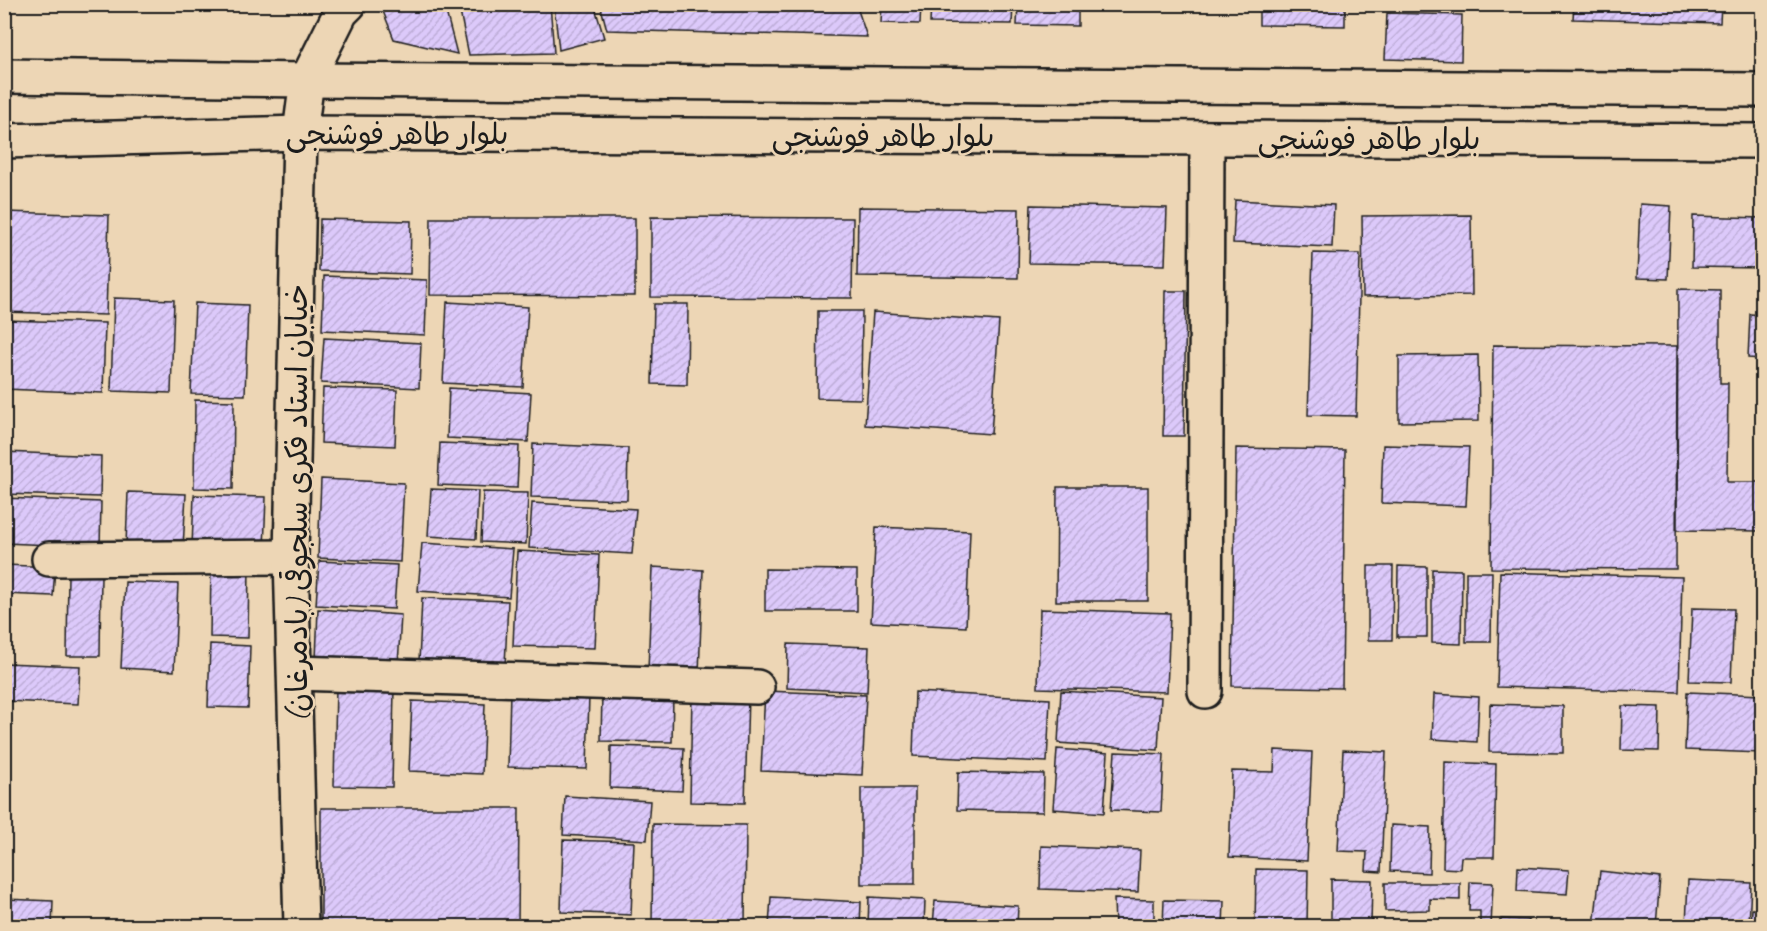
<svg xmlns="http://www.w3.org/2000/svg" width="1767" height="931" viewBox="0 0 1767 931" font-family="Caveat,'Playpen Sans Arabic',sans-serif">
  <style>
    .building { fill: url(#building-hatch); stroke: #1c1c1c; stroke-width: 1.5 }
    .lines { fill: none; stroke-linecap: round; stroke-linejoin: round }
    .street-casing { stroke: #1c1c1c; stroke-width: 38 }
    .secondary-casing { stroke: #1c1c1c; stroke-width: 38 }
    .street { stroke: #edd6b5; stroke-width: 33 }
    .secondary { stroke: #edd6b5; stroke-width: 33 }
    .labels { text-anchor: middle; dominant-baseline: central; stroke-width: 5; stroke-linejoin: round; paint-order: stroke }
    .street-label { font-size: 30px; fill: #1c1c1c; stroke: #edd6b5 }
  </style>
  <defs>
    <pattern id="building-hatch" width="6" height="6" patternUnits="userSpaceOnUse" patternTransform="scale(1.5)"><rect width="6" height="6" fill="#dcc9fa"/><path d="M-1 1l2-2M0 6l6-6M5 7l2-2" fill="none" stroke="#bcacd6"/></pattern>
  </defs>
  <rect width="100%" height="100%" fill="#edd6b5"/>
  <filter id="ink" filterUnits="userSpaceOnUse"><feTurbulence type="fractalNoise" baseFrequency=".0167" numOctaves="2"/><feDisplacementMap in="SourceGraphic" scale="12" xChannelSelector="R" yChannelSelector="G"/><feConvolveMatrix kernelMatrix="1 2 1 2 8 2 1 2 1" color-interpolation-filters="sRGB"/></filter>
  <g filter="url(#ink)">
    <g class="building">
      <path d="M 384,4 L 444,4 L 457,54 L 394,39 L 381,6 Z"/>
      <path d="M 471,4 L 550,4 L 554,53 L 469,55 L 459,7 Z"/>
      <path d="M 554,4 L 594,4 L 604,38 L 559,50 Z"/>
      <path d="M 600,4 L 856,4 L 867,37 L 607,30 Z"/>
      <path d="M 882,4 L 921,4 L 920,24 L 881,23 Z"/>
      <path d="M 931,4 L 1013,4 L 1012,24 L 930,23 Z"/>
      <path d="M 1018,4 L 1078,4 L 1078,26 L 1017,25 Z"/>
      <path d="M 1259,4 L 1345,4 L 1345,26 L 1259,25 Z"/>
      <path d="M 1574,4 L 1721,4 L 1720,23 L 1573,19 Z"/>
      <path d="M 1387,13 L 1462,15 L 1461,61 L 1385,59 Z"/>
      <path d="M 1235,200 L 1334,205 L 1332,247 L 1233,243 Z"/>
      <path d="M 1640,204 L 1671,206 L 1668,279 L 1637,278 Z"/>
      <path d="M 1031,205 L 1167,208 L 1165,265 L 1029,263 Z"/>
      <path d="M 858,207 L 1019,209 L 1018,278 L 857,276 Z"/>
      <path d="M 4,212 L 109,215 L 106,315 L 4,312 Z"/>
      <path d="M 1471,215 L 1472,295 L 1363,297 L 1362,216 Z"/>
      <path d="M 1693,216 L 1762,218 L 1762,268 L 1692,267 Z"/>
      <path d="M 651,217 L 853,218 L 852,298 L 651,297 Z"/>
      <path d="M 431,218 L 635,218 L 635,296 L 430,295 Z"/>
      <path d="M 320,219 L 411,221 L 410,274 L 319,271 Z"/>
      <path d="M 1313,253 L 1360,254 L 1356,416 L 1308,415 Z"/>
      <path d="M 324,276 L 427,280 L 425,335 L 322,330 Z"/>
      <path d="M 1678,289 L 1720,290 L 1720,383 L 1728,383 L 1727,482 L 1762,482 L 1762,531 L 1677,530 Z"/>
      <path d="M 1165,291 L 1186,291 L 1184,436 L 1163,436 Z"/>
      <path d="M 114,298 L 174,300 L 171,393 L 111,391 Z"/>
      <path d="M 447,302 L 528,307 L 523,387 L 443,383 Z"/>
      <path d="M 195,303 L 248,305 L 245,395 L 191,394 Z"/>
      <path d="M 654,304 L 688,304 L 687,385 L 652,384 Z"/>
      <path d="M 818,311 L 862,311 L 861,399 L 817,398 Z"/>
      <path d="M 873,312 L 999,321 L 991,434 L 865,425 Z"/>
      <path d="M 1750,314 L 1762,315 L 1762,359 L 1748,358 Z"/>
      <path d="M 4,320 L 105,323 L 103,393 L 4,389 Z"/>
      <path d="M 324,338 L 421,343 L 419,388 L 321,383 Z"/>
      <path d="M 1493,345 L 1677,346 L 1676,569 L 1491,568 Z"/>
      <path d="M 1478,355 L 1479,421 L 1399,422 L 1399,356 Z"/>
      <path d="M 323,388 L 397,390 L 395,446 L 321,443 Z"/>
      <path d="M 449,388 L 531,393 L 528,442 L 447,438 Z"/>
      <path d="M 195,400 L 234,401 L 233,489 L 194,488 Z"/>
      <path d="M 440,443 L 519,446 L 517,488 L 438,485 Z"/>
      <path d="M 533,444 L 628,448 L 627,500 L 531,497 Z"/>
      <path d="M 1383,445 L 1469,447 L 1466,506 L 1381,503 Z"/>
      <path d="M 1236,448 L 1345,450 L 1342,688 L 1232,686 Z"/>
      <path d="M 4,452 L 101,456 L 100,497 L 4,494 Z"/>
      <path d="M 321,479 L 404,483 L 400,562 L 318,558 Z"/>
      <path d="M 1057,487 L 1148,487 L 1148,601 L 1056,601 Z"/>
      <path d="M 431,489 L 478,491 L 476,539 L 428,536 Z"/>
      <path d="M 128,492 L 186,494 L 183,548 L 126,545 Z"/>
      <path d="M 483,492 L 528,493 L 526,544 L 481,542 Z"/>
      <path d="M 194,495 L 266,497 L 264,549 L 192,547 Z"/>
      <path d="M 4,498 L 101,502 L 100,547 L 4,543 Z"/>
      <path d="M 532,503 L 636,509 L 632,554 L 529,548 Z"/>
      <path d="M 876,527 L 970,531 L 966,627 L 871,622 Z"/>
      <path d="M 422,543 L 513,549 L 509,597 L 418,591 Z"/>
      <path d="M 517,551 L 599,555 L 595,648 L 513,646 Z"/>
      <path d="M 319,561 L 397,565 L 394,609 L 316,605 Z"/>
      <path d="M 211,564 L 249,564 L 248,638 L 210,637 Z"/>
      <path d="M 4,565 L 55,567 L 53,596 L 4,594 Z"/>
      <path d="M 1368,566 L 1393,566 L 1392,640 L 1368,640 Z"/>
      <path d="M 1398,566 L 1427,567 L 1427,637 L 1397,637 Z"/>
      <path d="M 652,567 L 703,570 L 699,673 L 648,671 Z"/>
      <path d="M 765,569 L 857,570 L 857,611 L 765,611 Z"/>
      <path d="M 1432,569 L 1462,570 L 1461,644 L 1432,643 Z"/>
      <path d="M 68,572 L 101,573 L 100,656 L 67,656 Z"/>
      <path d="M 1466,572 L 1492,572 L 1491,642 L 1466,642 Z"/>
      <path d="M 1500,572 L 1682,577 L 1679,692 L 1497,687 Z"/>
      <path d="M 125,582 L 178,584 L 174,671 L 121,668 Z"/>
      <path d="M 422,598 L 508,601 L 505,666 L 419,662 Z"/>
      <path d="M 1692,608 L 1734,609 L 1731,682 L 1689,681 Z"/>
      <path d="M 318,609 L 401,615 L 398,665 L 316,660 Z"/>
      <path d="M 1040,609 L 1170,613 L 1167,692 L 1038,688 Z"/>
      <path d="M 210,644 L 250,646 L 248,708 L 208,707 Z"/>
      <path d="M 788,644 L 869,647 L 867,692 L 787,688 Z"/>
      <path d="M 4,663 L 80,666 L 78,704 L 4,701 Z"/>
      <path d="M 336,687 L 394,688 L 392,787 L 334,786 Z"/>
      <path d="M 765,691 L 866,695 L 862,775 L 761,771 Z"/>
      <path d="M 1061,691 L 1161,697 L 1158,750 L 1058,743 Z"/>
      <path d="M 510,692 L 589,694 L 587,769 L 508,767 Z"/>
      <path d="M 915,692 L 1050,699 L 1047,762 L 913,756 Z"/>
      <path d="M 1687,692 L 1762,695 L 1762,753 L 1685,750 Z"/>
      <path d="M 602,694 L 673,696 L 672,742 L 601,741 Z"/>
      <path d="M 692,694 L 748,695 L 745,803 L 690,802 Z"/>
      <path d="M 1434,694 L 1479,697 L 1477,742 L 1432,739 Z"/>
      <path d="M 412,701 L 485,704 L 482,774 L 409,771 Z"/>
      <path d="M 1490,704 L 1563,706 L 1563,753 L 1489,752 Z"/>
      <path d="M 1622,706 L 1660,707 L 1659,751 L 1621,750 Z"/>
      <path d="M 611,746 L 684,748 L 682,791 L 610,788 Z"/>
      <path d="M 1057,749 L 1108,753 L 1104,813 L 1053,809 Z"/>
      <path d="M 1275,750 L 1312,752 L 1307,861 L 1229,857 L 1232,771 L 1274,772 Z"/>
      <path d="M 1343,750 L 1386,752 L 1381,872 L 1366,871 L 1367,852 L 1338,851 Z"/>
      <path d="M 1115,752 L 1164,754 L 1161,812 L 1111,810 Z"/>
      <path d="M 1445,762 L 1496,764 L 1494,857 L 1461,857 L 1460,869 L 1443,868 Z"/>
      <path d="M 958,772 L 1044,774 L 1043,812 L 957,810 Z"/>
      <path d="M 1762,772 L 1762,858 L 1758,858 Z"/>
      <rect x="861" y="788" width="54" height="96"/>
      <path d="M 565,796 L 650,801 L 647,840 L 563,835 Z"/>
      <path d="M 321,808 L 519,808 L 518,926 L 321,926 Z"/>
      <path d="M 653,824 L 746,825 L 745,926 L 652,926 Z"/>
      <path d="M 1391,825 L 1430,827 L 1429,873 L 1390,871 Z"/>
      <path d="M 563,840 L 634,842 L 631,915 L 561,912 Z"/>
      <path d="M 1041,846 L 1140,850 L 1138,892 L 1040,889 Z"/>
      <path d="M 1518,867 L 1569,870 L 1567,894 L 1517,891 Z"/>
      <path d="M 1256,869 L 1308,870 L 1307,926 L 1255,926 Z"/>
      <path d="M 1600,871 L 1660,878 L 1656,926 L 1594,926 Z"/>
      <path d="M 1331,879 L 1372,880 L 1371,926 L 1331,925 Z"/>
      <path d="M 1688,880 L 1751,883 L 1749,926 L 1686,926 Z"/>
      <path d="M 1470,882 L 1493,883 L 1491,926 L 1480,926 L 1480,911 L 1469,911 Z"/>
      <path d="M 1385,883 L 1460,883 L 1460,900 L 1430,899 L 1430,910 L 1385,911 Z"/>
      <path d="M 771,897 L 861,902 L 860,926 L 769,926 Z"/>
      <path d="M 869,897 L 925,900 L 924,926 L 868,926 Z"/>
      <path d="M 4,899 L 53,901 L 52,926 L 4,926 Z"/>
      <path d="M 1114,899 L 1154,900 L 1154,926 L 1115,926 Z"/>
      <path d="M 1164,900 L 1224,901 L 1223,926 L 1163,926 Z"/>
      <path d="M 935,901 L 1018,906 L 1017,926 L 933,926 Z"/>
      <path d="M 1752,909 L 1762,910 L 1762,926 L 1751,926 Z"/>
      <path d="M 1501,919 L 1529,920 L 1528,926 L 1500,926 Z"/>
    </g>
    <g class="lines">
      <g class="street-casing">
        <g id="street">
          <path d="M 49,559 L 291,557"/>
          <path d="M 295,673 L 757,687"/>
          <path d="M 1205,691 L 1207,138"/>
          <path d="M 301,926 L 291,557 L 300,133 L 307,80 L 341,12 L 349,4"/>
        </g>
      </g>
      <g class="secondary-casing">
        <g id="secondary">
          <path d="M 4,76 L 307,80 L 1762,90"/>
          <path d="M 4,141 L 300,133 L 1762,141"/>
        </g>
      </g>
      <use href="#street" class="street"/>
      <use href="#secondary" class="secondary"/>
    </g>
  </g>
  <g class="labels">
    <g class="street-label">
      <text x="397" y="134">بلوار طاهر فوشنجی</text>
      <text x="883" y="136">بلوار طاهر فوشنجی</text>
      <text x="1369" y="139">بلوار طاهر فوشنجی</text>
      <text transform="translate(297 503) rotate(-90)">خیابان استاد فکری سلجوقی (بادمرغان)</text>
    </g>
  </g>
  <rect width="1767" height="931" fill="none" stroke="#edd6b5" stroke-width="24"/>
  <rect x="12" y="12" width="1743" height="907" fill="none" stroke="#1c1c1c" stroke-width="2" filter="url(#ink)"/>
</svg>
